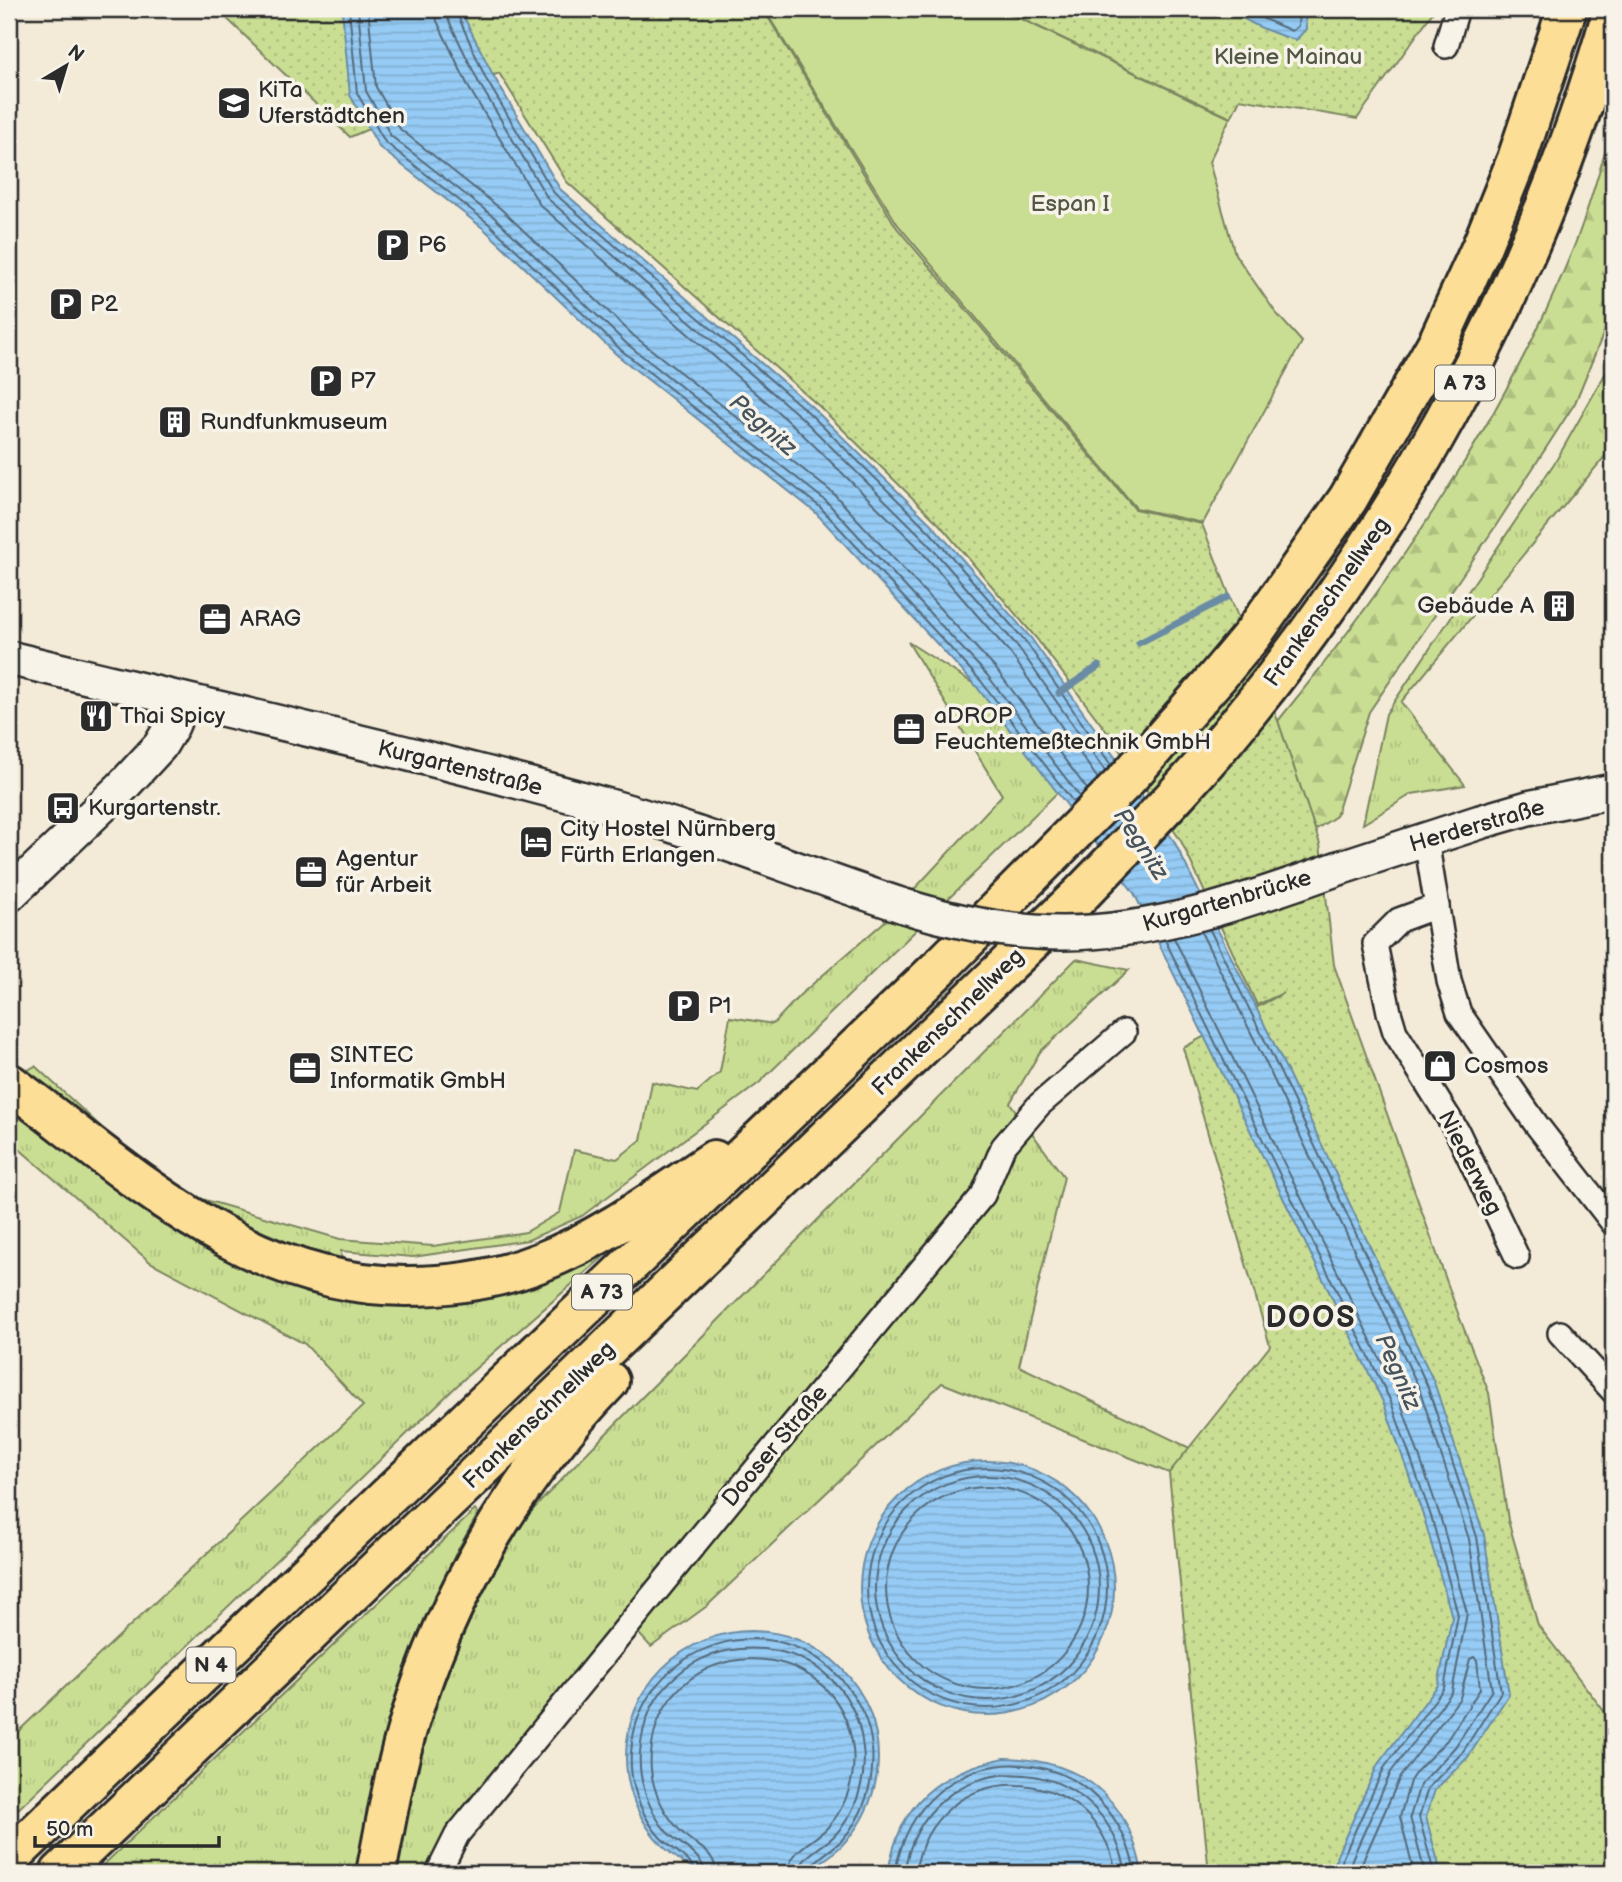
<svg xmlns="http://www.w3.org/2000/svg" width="1622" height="1882" viewBox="0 0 1622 1882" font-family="'Balsamiq Sans',sans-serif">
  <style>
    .grass { fill: url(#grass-tufts); stroke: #7a845f; stroke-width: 2 }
    .forest { fill: url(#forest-firs); stroke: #7a845f; stroke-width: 2 }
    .park { fill: url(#park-dots); stroke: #7a845f; stroke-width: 2 }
    .garden { fill: #cade93; stroke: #7a845f; stroke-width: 2 }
    .water { fill: url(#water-rules); stroke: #6b8ba4; stroke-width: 2 }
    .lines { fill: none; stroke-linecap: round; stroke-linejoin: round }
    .shore { stroke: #556b7b; stroke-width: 2 }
    .stream { stroke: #6b8ba4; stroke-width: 7 }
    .street-casing { stroke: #2b2b2b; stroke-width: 28 }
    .secondary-casing { stroke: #2b2b2b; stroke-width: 38 }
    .highway-casing { stroke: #2b2b2b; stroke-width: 44 }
    .street { stroke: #f7f3e8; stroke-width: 23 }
    .secondary { stroke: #f7f3e8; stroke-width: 33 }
    .highway { stroke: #fdde96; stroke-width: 38 }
    .secondary-bridge-casing { stroke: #2b2b2b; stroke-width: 38; stroke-linecap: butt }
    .secondary-bridge { stroke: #f7f3e8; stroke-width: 33 }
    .labels { text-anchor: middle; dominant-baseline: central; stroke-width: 7; stroke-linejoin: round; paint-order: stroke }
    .shield { fill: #f7f3e8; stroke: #686764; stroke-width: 2 }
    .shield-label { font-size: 21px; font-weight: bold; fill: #2b2b2b }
    .park-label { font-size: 23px; fill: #535845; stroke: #f7f3e8 }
    .poi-label { font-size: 23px; fill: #2b2b2b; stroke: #f7f3e8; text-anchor: start }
    .street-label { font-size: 23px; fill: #2b2b2b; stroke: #f7f3e8 }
    .water-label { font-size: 24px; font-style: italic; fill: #46535d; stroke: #f7f3e8 }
    .district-label { font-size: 30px; font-weight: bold; letter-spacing: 2px; fill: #2b2b2b; stroke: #f7f3e8 }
  </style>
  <defs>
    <pattern id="grass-tufts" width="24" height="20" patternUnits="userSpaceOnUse" patternTransform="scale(1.75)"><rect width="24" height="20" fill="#cade93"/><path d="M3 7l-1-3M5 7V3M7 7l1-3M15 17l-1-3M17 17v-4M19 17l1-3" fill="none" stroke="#aebf7f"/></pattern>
    <pattern id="forest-firs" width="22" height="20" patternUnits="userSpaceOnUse" patternTransform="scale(1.75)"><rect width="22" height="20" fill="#cade93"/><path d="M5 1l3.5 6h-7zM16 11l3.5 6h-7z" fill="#aebf7f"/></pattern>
    <pattern id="park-dots" width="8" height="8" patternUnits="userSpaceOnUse" patternTransform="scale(1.75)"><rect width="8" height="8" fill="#cade93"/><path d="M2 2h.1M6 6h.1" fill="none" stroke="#aebf7f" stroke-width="1.8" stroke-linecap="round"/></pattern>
    <pattern id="water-rules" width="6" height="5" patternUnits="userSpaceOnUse" patternTransform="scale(1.75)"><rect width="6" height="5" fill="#95cbf4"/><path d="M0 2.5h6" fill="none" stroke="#81aed1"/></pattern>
  </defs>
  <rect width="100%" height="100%" fill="#f3ebd8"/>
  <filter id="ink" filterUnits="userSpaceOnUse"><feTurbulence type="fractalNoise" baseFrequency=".0143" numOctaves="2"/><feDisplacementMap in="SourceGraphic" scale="14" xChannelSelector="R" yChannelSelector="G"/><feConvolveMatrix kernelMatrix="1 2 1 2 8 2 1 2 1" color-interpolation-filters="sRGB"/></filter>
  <g filter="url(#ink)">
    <g class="grass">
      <path d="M 1613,360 L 1613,462 L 1606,455 L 1401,702 L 1465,785 L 1412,794 L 1363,824 L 1386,714 L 1557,459 Z"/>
      <path d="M 908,642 L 977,686 L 1058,792 L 759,1083 L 582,1216 L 528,1240 L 413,1257 L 341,1251 L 345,1293 L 612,1240 L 610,1251 L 467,1376 L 9,1818 L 9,1740 L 363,1406 L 305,1344 L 150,1262 L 9,1140 L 9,1082 L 35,1066 L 137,1160 L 202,1199 L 340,1239 L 433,1246 L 526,1232 L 560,1212 L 574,1150 L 617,1159 L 641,1140 L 652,1082 L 697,1092 L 720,1072 L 730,1017 L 773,1024 L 800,995 L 883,923 L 1002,795 Z"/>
      <path d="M 1076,959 L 1129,970 L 1040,1052 L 1010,1103 L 1064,1177 L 1019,1366 L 1190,1448 L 1169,1473 L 942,1383 L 707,1606 L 651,1647 L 621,1614 L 461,1818 L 429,1873 L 387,1873 L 440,1674 L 500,1545 L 571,1469 Z"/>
      <path d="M 475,1510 L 478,1514 L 455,1555 L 405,1668 L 362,1873 L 95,1873 Z"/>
    </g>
    <path class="forest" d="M 1613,128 L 1613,310 L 1575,403 L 1495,527 L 1369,712 L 1336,816 L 1315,830 L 1278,721 C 1396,576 1505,419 1575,244 C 1590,206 1600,166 1613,128 Z"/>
    <g class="park">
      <path d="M 217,9 L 763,9 L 897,228 L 1135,509 L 1202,524 L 1278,721 L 1320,844 L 1334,965 L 1459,1316 L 1489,1393 L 1508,1520 L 1538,1625 L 1607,1715 L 1613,1719 L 1613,1873 L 1209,1873 L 1169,1473 L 1270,1346 L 1183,1048 L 1283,993 L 1257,1005 L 1181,841 L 1110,736 L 1036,638 L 940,525 L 821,408 L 567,182 L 499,73 L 350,137 Z"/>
      <path d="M 1001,9 L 1435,9 L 1357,119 L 1240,99 L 1231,118 Z"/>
    </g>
    <path class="garden" d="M 764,9 L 1000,9 L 1230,118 L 1209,162 L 1235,254 L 1276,313 L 1302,342 L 1203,523 L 1136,508 L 898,225 Z"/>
    <g class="water">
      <path d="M 342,9 L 460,9 L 493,75 L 560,189 L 812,407 L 934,527 L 1031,638 L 1174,841 L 1279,1054 L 1434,1382 L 1484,1535 L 1509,1694 L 1468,1757 L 1435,1790 L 1426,1817 L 1441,1873 L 1333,1873 L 1337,1855 L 1378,1764 L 1438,1685 L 1452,1617 L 1425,1521 L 1384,1404 L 1134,893 L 976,686 L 815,512 L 617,355 L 484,229 L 379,147 L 350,95 Z"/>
      <path d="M 1231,9 L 1305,9 L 1306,29 L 1296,40 C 1275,34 1247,24 1231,9 Z"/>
      <circle cx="987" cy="1588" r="127"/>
      <circle cx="752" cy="1757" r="126"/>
      <path d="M 1005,1758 C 1081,1760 1129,1797 1142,1873 L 888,1873 C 899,1803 937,1772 1005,1758 Z"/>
    </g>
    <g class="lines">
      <g class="shore">
        <path d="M 349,9 L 357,93 L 385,142 L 488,223 L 621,350 L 820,507 L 981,681 L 1074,803"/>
        <path d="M 358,9 L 366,91 L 391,136 L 494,217 L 627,344 L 826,501 L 988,676 L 1080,797"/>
        <path d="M 368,9 L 376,87 L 400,129 L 501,209 L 634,336 L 833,493 L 996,669 L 1087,789"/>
        <path d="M 435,9 L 437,21 L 469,88 L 540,205 L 794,426 L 915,544 L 1011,654 L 1098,779"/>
        <path d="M 446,9 L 447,17 L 479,83 L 548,199 L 802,418 L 922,537 L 1019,648 L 1105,771"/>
        <path d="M 455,9 L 486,79 L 554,193 L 808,412 L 929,531 L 1026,642 L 1111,765"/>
        <path d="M 1241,9 L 1292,31 L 1298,26 L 1299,9"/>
        <path d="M 1210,930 L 1273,1057 L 1427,1385 L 1477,1537 L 1501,1692 L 1462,1753 L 1428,1788 L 1419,1817 L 1434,1873"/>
        <path d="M 1201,932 L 1265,1061 L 1419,1388 L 1469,1539 L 1492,1690 L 1455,1747 L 1420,1785 L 1410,1817 L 1425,1873"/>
        <path d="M 1174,938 L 1399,1398 L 1440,1516 L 1467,1613 L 1452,1692 L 1391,1772 L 1352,1859 L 1349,1873"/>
        <path d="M 1165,940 L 1391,1402 L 1432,1519 L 1458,1615 L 1444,1688 L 1384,1768 L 1343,1857 L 1340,1873"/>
        <circle cx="987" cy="1588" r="120"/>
        <circle cx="987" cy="1588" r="112"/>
        <circle cx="987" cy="1588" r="101"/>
        <path d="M 696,1873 C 695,1863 669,1846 660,1837 C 640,1815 629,1782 631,1753 C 638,1643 778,1598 846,1685 C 860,1703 870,1725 872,1748 C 875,1781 864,1817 841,1841 C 832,1850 809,1863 808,1873"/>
        <path d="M 705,1873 C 704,1856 679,1844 667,1832 C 649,1812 638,1781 640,1753 C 649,1615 850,1614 863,1748 C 867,1779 856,1814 834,1836 C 822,1848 800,1856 799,1873"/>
        <path d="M 716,1873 C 715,1853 702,1849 688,1838 C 664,1818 648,1785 651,1754 C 660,1630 839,1627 853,1749 C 856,1776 847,1806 828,1827 C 813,1843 789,1849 788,1873"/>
        <path d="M 895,1873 C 919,1728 1109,1729 1135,1873"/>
        <path d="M 904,1873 C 925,1741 1103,1742 1126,1873"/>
        <path d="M 915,1873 C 934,1755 1095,1756 1116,1873"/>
        <path d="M 1360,1873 L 1362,1863 L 1400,1777 L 1460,1698 L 1470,1659 L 1474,1657 L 1477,1660 L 1480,1689 L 1447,1740 L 1416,1772 L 1410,1781 L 1400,1817 L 1414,1873"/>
      </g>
      <g class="stream">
        <path d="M 1139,643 L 1228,597"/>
        <path d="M 1059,693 L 1099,666"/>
      </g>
      <g class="street-casing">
        <g id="street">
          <path d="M 1446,46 L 1457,9"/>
          <path d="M 1426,840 L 1449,981 L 1459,1013 L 1536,1124 L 1613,1223"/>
          <path d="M 1437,906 L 1399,920 L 1375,944 L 1389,1012 L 1395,1032 L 1457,1131 L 1517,1257"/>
          <path d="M 1560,1333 L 1613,1391"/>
          <path d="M 438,1873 L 457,1835 L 747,1480 L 983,1195 L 1003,1147 L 1039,1105 L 1124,1032"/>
        </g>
      </g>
      <g class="secondary-casing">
        <g id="secondary">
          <path d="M 9,658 C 209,707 410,751 609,806 C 709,834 805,874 904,906"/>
          <path d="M 1342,867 L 1480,822 L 1528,808 L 1613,791"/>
          <path d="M 9,895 L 122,787 L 160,746 L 172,726 L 183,700"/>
        </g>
      </g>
      <g class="highway-casing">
        <g id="highway">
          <path d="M 9,1083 C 131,1173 244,1285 406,1286 C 452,1286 498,1279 541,1262 C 603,1238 658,1197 714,1160"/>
          <path d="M 9,1859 L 939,968 L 1126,780 L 1217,677 L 1253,634 L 1348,499 L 1439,340 L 1481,248 L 1517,159 L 1567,9"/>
          <path d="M 60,1873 L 1080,895 C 1135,838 1191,782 1241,720 C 1415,507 1537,273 1613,9"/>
          <path d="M 376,1873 C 386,1823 394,1772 409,1723 C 447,1594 516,1478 609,1381"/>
        </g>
      </g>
      <use href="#street" class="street"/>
      <use href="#secondary" class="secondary"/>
      <use href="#highway" class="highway"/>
      <g class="secondary-bridge-casing">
        <path id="secondary-bridge" d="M 904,906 C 955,922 1008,933 1062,933 C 1159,933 1252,899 1342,867"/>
      </g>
      <use href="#secondary-bridge" class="secondary-bridge"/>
    </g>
  </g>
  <defs>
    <g id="school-square" transform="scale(1.75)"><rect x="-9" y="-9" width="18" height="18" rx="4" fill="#2b2b2b" stroke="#f7f3e8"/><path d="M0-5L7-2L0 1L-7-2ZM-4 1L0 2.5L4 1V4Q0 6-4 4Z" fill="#fff"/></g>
    <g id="parking-square" transform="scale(1.75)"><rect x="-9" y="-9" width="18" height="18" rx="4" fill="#2b2b2b" stroke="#f7f3e8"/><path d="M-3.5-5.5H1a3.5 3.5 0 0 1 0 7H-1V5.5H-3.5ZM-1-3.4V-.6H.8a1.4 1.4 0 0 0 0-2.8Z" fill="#fff"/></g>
    <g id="building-square" transform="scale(1.75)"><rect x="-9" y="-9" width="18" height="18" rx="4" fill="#2b2b2b" stroke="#f7f3e8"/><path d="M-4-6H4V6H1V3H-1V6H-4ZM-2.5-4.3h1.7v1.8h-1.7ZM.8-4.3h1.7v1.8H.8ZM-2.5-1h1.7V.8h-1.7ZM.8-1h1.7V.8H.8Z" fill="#fff"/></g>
    <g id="office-square" transform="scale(1.75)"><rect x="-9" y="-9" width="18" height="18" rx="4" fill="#2b2b2b" stroke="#f7f3e8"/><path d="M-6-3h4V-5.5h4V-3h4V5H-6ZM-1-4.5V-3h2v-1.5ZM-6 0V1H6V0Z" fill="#fff"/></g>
    <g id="restaurant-square" transform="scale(1.75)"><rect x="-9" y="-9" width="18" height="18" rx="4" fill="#2b2b2b" stroke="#f7f3e8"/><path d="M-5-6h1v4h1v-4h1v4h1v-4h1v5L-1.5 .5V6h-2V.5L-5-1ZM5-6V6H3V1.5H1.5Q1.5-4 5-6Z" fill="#fff"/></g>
    <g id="bus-square" transform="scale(1.75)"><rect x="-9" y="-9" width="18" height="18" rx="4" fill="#2b2b2b" stroke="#f7f3e8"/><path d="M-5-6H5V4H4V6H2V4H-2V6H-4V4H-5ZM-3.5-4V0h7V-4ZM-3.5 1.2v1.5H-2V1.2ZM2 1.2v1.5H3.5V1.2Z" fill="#fff"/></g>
    <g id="hotel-square" transform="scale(1.75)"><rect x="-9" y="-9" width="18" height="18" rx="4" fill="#2b2b2b" stroke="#f7f3e8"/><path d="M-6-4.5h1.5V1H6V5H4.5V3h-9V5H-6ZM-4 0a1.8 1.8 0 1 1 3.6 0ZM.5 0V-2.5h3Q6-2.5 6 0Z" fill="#fff"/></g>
    <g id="shop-square" transform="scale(1.75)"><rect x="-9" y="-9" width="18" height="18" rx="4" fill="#2b2b2b" stroke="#f7f3e8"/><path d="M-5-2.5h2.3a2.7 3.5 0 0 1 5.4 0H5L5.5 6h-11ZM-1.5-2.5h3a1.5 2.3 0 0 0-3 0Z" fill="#fff"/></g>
  </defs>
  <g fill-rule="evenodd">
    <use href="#school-square" x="234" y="103"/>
    <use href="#parking-square" x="393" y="245"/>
    <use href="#parking-square" x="66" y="304"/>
    <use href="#parking-square" x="326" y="381"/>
    <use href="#building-square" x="175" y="422"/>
    <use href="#building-square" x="1559" y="606"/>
    <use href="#office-square" x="215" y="619"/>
    <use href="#restaurant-square" x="96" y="716"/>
    <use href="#office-square" x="909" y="729"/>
    <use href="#bus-square" x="63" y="808"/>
    <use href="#hotel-square" x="536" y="842"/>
    <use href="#office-square" x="311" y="872"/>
    <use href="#parking-square" x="684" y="1006"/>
    <use href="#shop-square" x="1440" y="1066"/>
    <use href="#office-square" x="305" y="1068"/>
  </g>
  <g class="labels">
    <g class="shield">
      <rect x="1435" y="365.5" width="60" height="35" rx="5"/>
      <rect x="572" y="1274.5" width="60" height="35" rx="5"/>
      <rect x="186.5" y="1647.5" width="49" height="35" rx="5"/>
    </g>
    <g class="shield-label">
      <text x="1465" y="383">A 73</text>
      <text x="602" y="1292">A 73</text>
      <text x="211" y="1665">N 4</text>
    </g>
    <g class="park-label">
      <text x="1288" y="57">Kleine Mainau</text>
      <text x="1070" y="204">Espan I</text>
    </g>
    <g class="poi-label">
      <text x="258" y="90">KiTa<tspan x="258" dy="26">Uferstädtchen</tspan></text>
      <text x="418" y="245">P6</text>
      <text x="90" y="304">P2</text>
      <text x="350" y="381">P7</text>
      <text x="200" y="422">Rundfunkmuseum</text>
      <text x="1534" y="606" text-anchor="end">Gebäude A</text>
      <text x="240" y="619">ARAG</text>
      <text x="120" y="716">Thai Spicy</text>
      <text x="934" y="716">aDROP<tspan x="934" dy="26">Feuchtemeßtechnik GmbH</tspan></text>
      <text x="88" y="808">Kurgartenstr.</text>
      <text x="560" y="829">City Hostel Nürnberg<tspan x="560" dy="26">Fürth Erlangen</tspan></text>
      <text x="336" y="859">Agentur<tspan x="336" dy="26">für Arbeit</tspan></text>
      <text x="708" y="1006">P1</text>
      <text x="330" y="1055">SINTEC<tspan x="330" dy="26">Informatik GmbH</tspan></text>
      <text x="1464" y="1066">Cosmos</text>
    </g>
    <g class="street-label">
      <text transform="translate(1327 602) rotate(-55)">Frankenschnellweg</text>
      <text transform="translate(460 768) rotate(14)">Kurgartenstraße</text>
      <text transform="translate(1477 826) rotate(-16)">Herderstraße</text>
      <text transform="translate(1227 901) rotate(-16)">Kurgartenbrücke</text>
      <text transform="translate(948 1022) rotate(-44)">Frankenschnellweg</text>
      <text transform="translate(1470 1163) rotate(63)">Niederweg</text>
      <text transform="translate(539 1415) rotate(-44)">Frankenschnellweg</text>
      <text transform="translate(775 1446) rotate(-50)">Dooser Straße</text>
    </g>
    <g class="water-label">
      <text transform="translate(763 425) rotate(41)">Pegnitz</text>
      <text transform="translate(1141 844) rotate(57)">Pegnitz</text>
      <text transform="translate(1398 1372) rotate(66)">Pegnitz</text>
    </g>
    <g class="district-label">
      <text x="1311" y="1318">DOOS</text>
    </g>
  </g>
  <rect width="1622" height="1882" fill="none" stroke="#f7f3e8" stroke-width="35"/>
  <rect x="18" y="18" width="1587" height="1847" fill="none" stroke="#2b2b2b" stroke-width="2.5" filter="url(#ink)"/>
  <g transform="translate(66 66) rotate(38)" stroke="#f7f3e8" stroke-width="5" paint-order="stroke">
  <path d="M0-5L12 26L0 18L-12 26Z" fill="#2b2b2b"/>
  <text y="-10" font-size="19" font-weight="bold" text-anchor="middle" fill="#2b2b2b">N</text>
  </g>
  <path d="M35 1836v10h184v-10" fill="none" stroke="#2b2b2b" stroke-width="3.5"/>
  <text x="46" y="1836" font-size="21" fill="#2b2b2b" stroke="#f7f3e8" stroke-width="5" paint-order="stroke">50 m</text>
</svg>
